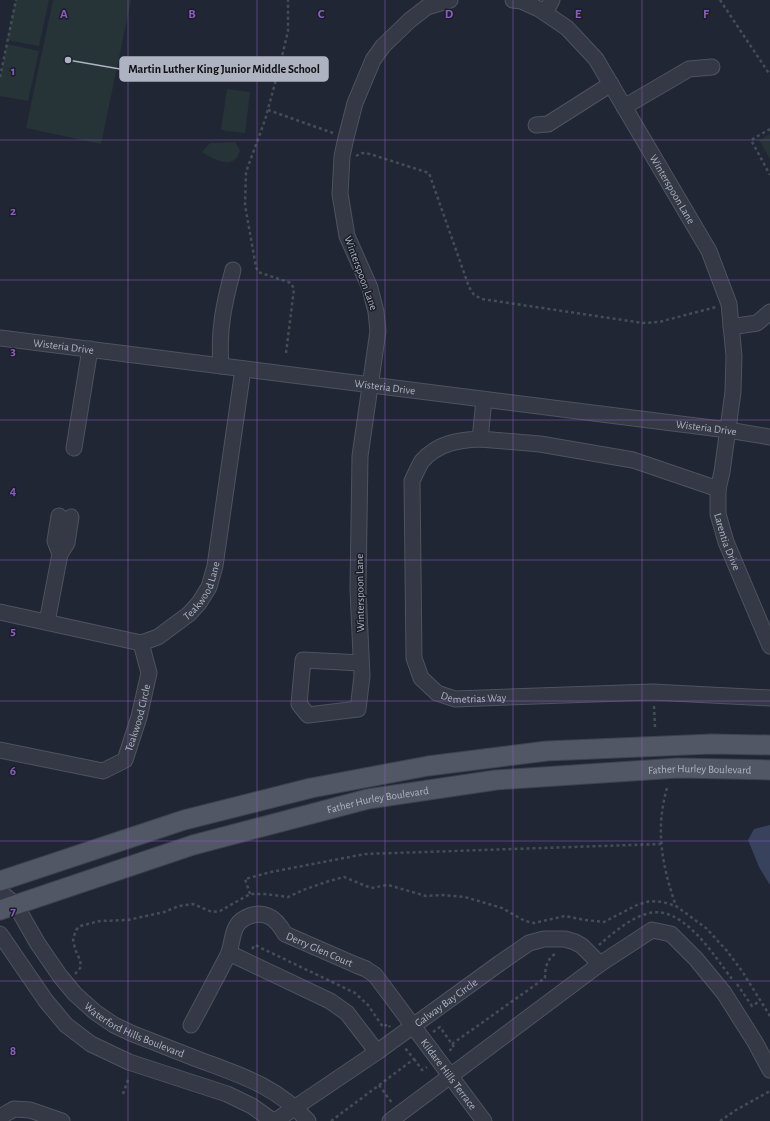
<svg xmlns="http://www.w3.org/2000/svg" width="770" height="1121" viewBox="0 0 770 1121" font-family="'Alegreya Sans',sans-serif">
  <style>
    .green { fill: #263438 }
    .water { fill: #38425c }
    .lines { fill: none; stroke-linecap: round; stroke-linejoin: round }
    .minor-casing { stroke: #4f535f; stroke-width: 17 }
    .major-casing { stroke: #3e424e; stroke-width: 21 }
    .path { stroke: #424f54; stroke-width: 2.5; stroke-dasharray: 3 3; stroke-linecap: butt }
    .minor { stroke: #343945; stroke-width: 15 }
    .major { stroke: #525765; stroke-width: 19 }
    .grid { fill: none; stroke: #8d5bc0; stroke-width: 1; stroke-opacity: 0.55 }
    .labels { text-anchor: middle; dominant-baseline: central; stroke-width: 3; stroke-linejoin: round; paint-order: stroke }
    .street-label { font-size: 11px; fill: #aeb3c1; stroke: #1a1e29 }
    .grid-label { font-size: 13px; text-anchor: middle; font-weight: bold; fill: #8d5bc0; stroke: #1a1e29; stroke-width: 3; stroke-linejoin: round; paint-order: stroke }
    .leader { fill: none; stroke: #aeb3c1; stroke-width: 1.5 }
    .callout-dot { fill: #aeb3c1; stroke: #1a1e29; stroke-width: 1.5 }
    .callout { fill: #aeb3c1; stroke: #aeb3c1; stroke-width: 1.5 }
    .callout-label { font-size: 12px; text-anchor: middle; font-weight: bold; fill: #111 }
  </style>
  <rect width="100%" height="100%" fill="#212634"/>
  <g class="green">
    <path d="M 16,0 L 49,0 L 39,46 L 7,40 Z"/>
    <path d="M 53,0 L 131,0 L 101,144 L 26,128 Z"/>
    <path d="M 7,44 L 39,51 L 28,101 L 0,96 L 0,78 Z"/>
    <path d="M 227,89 L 250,92 L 245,133 L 221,130 Z"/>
    <path d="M 770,134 L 770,159 L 759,140 Z"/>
    <path d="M 235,142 L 240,150 C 235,171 214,160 202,152 L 210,143 Z"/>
  </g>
  <path class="water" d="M 770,825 L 770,885 L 759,867 L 748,840 L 754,829 Z"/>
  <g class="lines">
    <g class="minor-casing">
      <g id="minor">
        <path id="s1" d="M 513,0 L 521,1 L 539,9 L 567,28 L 596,59 L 709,251 L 729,304 L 734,356 L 733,392 L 722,472 L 718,489 L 718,514 L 726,542 L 770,646"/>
        <path d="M 545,13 L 552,0"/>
        <path d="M 624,107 L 689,69 L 712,67"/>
        <path d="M 536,125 L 548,124 L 611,84"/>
        <path d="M 731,327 L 757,323 L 770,312"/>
        <path id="s2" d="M 0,338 L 728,430 L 770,437"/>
        <path d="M 221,366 C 218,331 224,303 233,270"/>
        <path id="s3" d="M 484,400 L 480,439 C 458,440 438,443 422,461 C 418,467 415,475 412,481 L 414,658 L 421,678 L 437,693 L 455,699 L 652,692 L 770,698"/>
        <path d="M 480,439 L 540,444 L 633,460 L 718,489"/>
        <path d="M 74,448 L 90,349"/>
        <path d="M 60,554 L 67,543 L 71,517"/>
        <path id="s4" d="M 0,612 L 141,643 L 158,637 L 189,614 L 199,603 L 209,587 L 215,566 L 243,369"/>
        <path d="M 47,622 L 60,554 L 55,541 L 59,516"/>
        <path d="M 361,663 L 303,660 L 299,704 L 308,715 L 358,709 L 362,676 L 358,590 L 360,456 L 378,331 L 376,312 L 370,288 L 347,236 L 340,194 L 342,156 L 346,138 L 355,103 L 373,60 L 383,46 L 410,20 L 427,7 L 450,0"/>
        <path id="s5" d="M 0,750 L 103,771 L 125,760 L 139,717 L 149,673 L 141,643"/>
        <path id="s6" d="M 0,892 L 15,904 L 38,944 L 60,976 L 75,994 L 95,1012 L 114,1025 L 133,1034 C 157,1043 181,1053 205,1062 C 246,1077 278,1088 308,1121"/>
        <path d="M 0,934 L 46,1001 L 66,1025 L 91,1044 L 129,1062 L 227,1094 L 252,1106 L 273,1121"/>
        <path d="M 229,953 L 330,1001 L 347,1013 L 377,1052"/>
        <path id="s7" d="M 191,1025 C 203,1003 215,980 227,957 C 232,948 231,937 236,927 C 241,917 257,911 268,916 C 276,919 281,927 285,934 L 356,965 L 366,969 L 375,975 L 484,1121"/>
        <path d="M 0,1117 L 14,1109 L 30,1110 L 62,1121"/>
        <path id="s8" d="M 275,1121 L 377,1052 L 500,963 L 529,943 L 544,939 L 565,939 L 575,942 L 582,946 L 600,964"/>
        <path d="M 390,1121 L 600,964 L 652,930 L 671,934 L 696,959 L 724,993 L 755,1042 L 770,1070"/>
      </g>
    </g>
    <g class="major-casing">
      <g id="major">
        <path d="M 0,881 L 184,820 L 311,788 L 428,766 L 547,751 L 711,744 L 770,745"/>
        <path id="s9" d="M 0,910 L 193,845 L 368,799 L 496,780 L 678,768 L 770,770"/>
      </g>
    </g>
    <g class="path">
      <path d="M 720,0 L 770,75"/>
      <path d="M 0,77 L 16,0"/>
      <path d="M 268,110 L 333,133"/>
      <path d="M 770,129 L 751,140 L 770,175"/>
      <path d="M 356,156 L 362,153 L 370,154 L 429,173 L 469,287 L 474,295 L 482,299 L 643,323 L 659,322 L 716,307"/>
      <path d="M 286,353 L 294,289 L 291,283 L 258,272 L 256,267 L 245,205 L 246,172 L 265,120 L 280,65 L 288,31 L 288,0"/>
      <path d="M 654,706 L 655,727"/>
      <path d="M 667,788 C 655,830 662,866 676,906"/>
      <path d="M 250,894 L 245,879 L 271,872 L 365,854 L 661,844"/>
      <path d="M 599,945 C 613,933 629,919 646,914 C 682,902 714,956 732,979"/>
      <path d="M 252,949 L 255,945 L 355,993 L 368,1005 L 383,1027 L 388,1024 L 390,1027"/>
      <path d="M 75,974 L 81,967 L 80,960 L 75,949 L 73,939 L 76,930 L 80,926 L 100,921 L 128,920 L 164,912 L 179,906 L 193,904 L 212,912 L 220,911 L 250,894 L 265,894 L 288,897 L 303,890 L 329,881 L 344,877 L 371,888 L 388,885 L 426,896 L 443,895 L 465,897 L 502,908 L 525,921 L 534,923 L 565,916 L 585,920 L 604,922 L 637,905 L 650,901 L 663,902 L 676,906 L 706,928 L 727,951 L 742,971 L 770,1016"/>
      <path d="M 737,984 L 752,1006 L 760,1001"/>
      <path d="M 433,1032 L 440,1027 L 454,1047 L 449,1051"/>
      <path d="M 452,1044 L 545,978 C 545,968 547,959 555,954"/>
      <path d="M 414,1059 L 422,1070 L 427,1067"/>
      <path d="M 379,1085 L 392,1103"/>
      <path d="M 123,1094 L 129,1077"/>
      <path d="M 331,1121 L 414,1059 L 405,1048"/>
      <path d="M 720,1121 L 736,1110 L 770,1091"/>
    </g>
    <use href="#minor" class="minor"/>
    <use href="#major" class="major"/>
  </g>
  <path class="grid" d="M 128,0 L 128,1121M 257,0 L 257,1121M 385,0 L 385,1121M 513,0 L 513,1121M 642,0 L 642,1121M 0,140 L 770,140M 0,280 L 770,280M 0,420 L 770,420M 0,560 L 770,560M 0,701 L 770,701M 0,841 L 770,841M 0,981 L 770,981"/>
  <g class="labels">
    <g class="street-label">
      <text stroke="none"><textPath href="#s1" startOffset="255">Winterspoon Lane</textPath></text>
      <text transform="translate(361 273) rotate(70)">Winterspoon Lane</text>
      <text stroke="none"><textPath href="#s2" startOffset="64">Wisteria Drive</textPath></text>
      <text stroke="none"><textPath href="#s2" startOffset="388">Wisteria Drive</textPath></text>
      <text stroke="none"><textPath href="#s2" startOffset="712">Wisteria Drive</textPath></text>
      <text stroke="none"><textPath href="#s1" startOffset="624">Larentia Drive</textPath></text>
      <text stroke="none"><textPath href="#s4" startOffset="228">Teakwood Lane</textPath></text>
      <text transform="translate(360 593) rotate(-91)">Winterspoon Lane</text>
      <text stroke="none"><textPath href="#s3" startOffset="383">Demetrias Way</textPath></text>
      <text stroke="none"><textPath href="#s5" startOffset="174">Teakwood Circle</textPath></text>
      <text stroke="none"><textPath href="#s9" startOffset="718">Father Hurley Boulevard</textPath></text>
      <text stroke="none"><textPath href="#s9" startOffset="394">Father Hurley Boulevard</textPath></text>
      <text stroke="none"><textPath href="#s7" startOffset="208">Derry Glen Court</textPath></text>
      <text stroke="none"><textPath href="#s8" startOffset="208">Galway Bay Circle</textPath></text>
      <text stroke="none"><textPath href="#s6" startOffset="198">Waterford Hills Boulevard</textPath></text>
      <text stroke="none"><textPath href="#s7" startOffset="393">Kildare Hills Terrace</textPath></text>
    </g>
  </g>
  <g class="grid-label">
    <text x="64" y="18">A</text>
    <text x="192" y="18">B</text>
    <text x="321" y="18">C</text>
    <text x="449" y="18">D</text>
    <text x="578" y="18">E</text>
    <text x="706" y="18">F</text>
    <text x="13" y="75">1</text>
    <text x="13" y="215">2</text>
    <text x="13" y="355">3</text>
    <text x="13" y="495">4</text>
    <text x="13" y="635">5</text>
    <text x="13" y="775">6</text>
    <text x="13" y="915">7</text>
    <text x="13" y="1055">8</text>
  </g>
  <path class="leader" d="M68 60L120 69"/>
  <circle class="callout-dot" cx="68" cy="60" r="4"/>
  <rect class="callout" x="120" y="57" width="208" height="24" rx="4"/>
  <g class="callout-label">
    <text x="224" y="73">Martin Luther King Junior Middle School</text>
  </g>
</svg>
